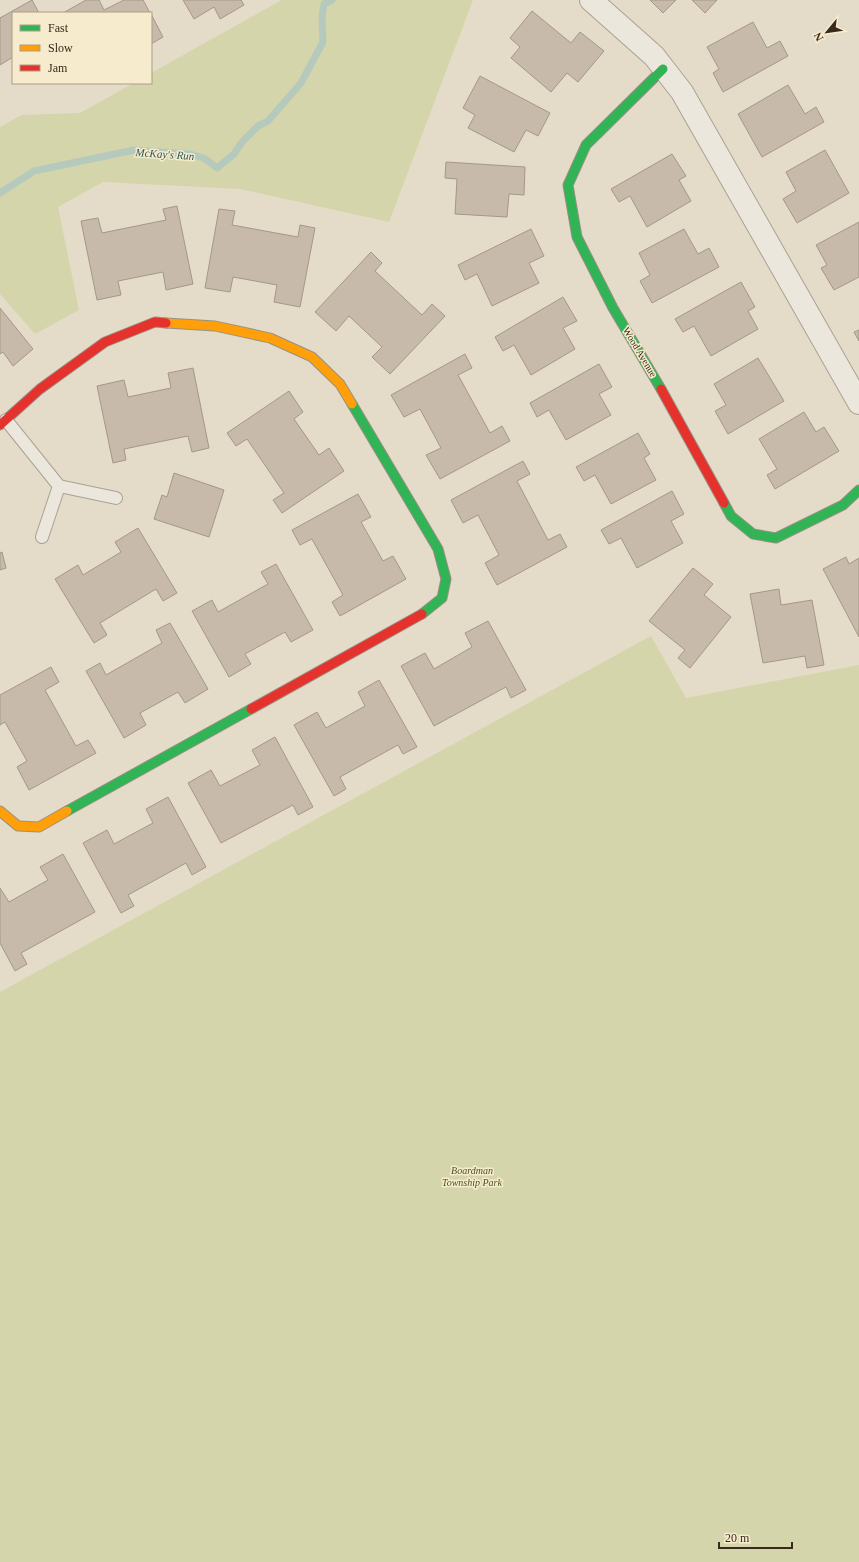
<svg xmlns="http://www.w3.org/2000/svg" width="859" height="1562" viewBox="0 0 859 1562" font-family="Georgia,serif">
  <style>
    .green { fill: #d4d5aa }
    .lines { fill: none; stroke-linecap: round; stroke-linejoin: round }
    .stream { stroke: #b5c9bd; stroke-width: 7 }
    .building { fill: #c8baaa; stroke: #a49789 }
    .lane-casing { stroke: #a9a193; stroke-width: 14 }
    .street-casing { stroke: #a9a193; stroke-width: 24 }
    .fast-casing { stroke: #999083; stroke-width: 11 }
    .slow-casing { stroke: #999083; stroke-width: 11 }
    .jam-casing { stroke: #999083; stroke-width: 11 }
    .lane { stroke: #ece7dc; stroke-width: 12 }
    .street { stroke: #ece7dc; stroke-width: 22 }
    .fast { stroke: #30b455; stroke-width: 9 }
    .slow { stroke: #ff9f0a; stroke-width: 9 }
    .jam { stroke: #e5322d; stroke-width: 9 }
    .labels { text-anchor: middle; dominant-baseline: central; stroke-width: 3; stroke-linejoin: round; paint-order: stroke }
    .street-label { font-size: 10px; fill: #38291b; stroke: #f7ebcd }
    .park-label { font-size: 10px; font-style: italic; fill: #485520; stroke: #f7ebcd }
    .water-label { font-size: 11px; font-style: italic; fill: #295855; stroke: #f7ebcd }
  </style>
  <rect width="100%" height="100%" fill="#e4dcc9"/>
  <g class="green">
    <path d="M 282,0 L 473,0 L 389,222 L 240,189 L 103,182 L 58,207 L 79,310 L 35,334 L 0,294 L 0,127 L 22,115 L 80,113 L 134,83 L 151,83 L 151,73 Z"/>
    <path d="M 651,636 L 686,698 L 859,665 L 859,1562 L 0,1562 L 0,992 Z"/>
  </g>
  <g class="lines">
    <path class="stream" d="M 0,193 L 34,171 L 134,150 L 190,154 L 204,158 L 217,168 L 234,154 L 242,142 L 258,126 L 268,121 L 301,83 L 323,42 L 322,17 L 324,4 L 332,0"/>
  </g>
  <g class="building">
    <path d="M 32,0 L 39,13 L 13,13 L 13,57 L 0,65 L 0,18 Z"/>
    <path d="M 86,0 L 99,0 L 104,10 L 124,0 L 143,0 L 150,13 L 63,13 Z"/>
    <path d="M 183,0 L 241,0 L 244,5 L 220,19 L 214,7 L 194,19 Z"/>
    <path d="M 650,0 L 676,0 L 663,13 Z"/>
    <path d="M 692,0 L 717,0 L 705,13 Z"/>
    <path d="M 532,11 L 571,43 L 580,32 L 604,51 L 578,82 L 567,73 L 551,92 L 511,58 L 520,47 L 510,38 Z"/>
    <path d="M 151,14 L 163,37 L 151,44 Z"/>
    <path d="M 753,22 L 767,48 L 780,41 L 788,56 L 723,92 L 713,73 L 719,69 L 707,47 Z"/>
    <path d="M 480,76 L 550,113 L 538,136 L 526,130 L 514,152 L 468,128 L 475,115 L 463,108 Z"/>
    <path d="M 788,85 L 805,114 L 816,107 L 824,122 L 762,157 L 738,114 Z"/>
    <path d="M 825,150 L 849,193 L 797,223 L 783,199 L 796,191 L 786,172 Z"/>
    <path d="M 672,154 L 686,176 L 679,180 L 691,201 L 647,227 L 630,196 L 619,202 L 611,189 Z"/>
    <path d="M 446,162 L 525,167 L 524,195 L 509,194 L 507,217 L 455,214 L 457,179 L 445,178 Z"/>
    <path d="M 177,206 L 193,284 L 166,290 L 163,272 L 118,281 L 121,295 L 97,300 L 81,221 L 98,218 L 102,233 L 166,220 L 163,209 Z"/>
    <path d="M 219,209 L 235,211 L 232,225 L 298,237 L 300,225 L 315,228 L 300,307 L 274,302 L 277,285 L 233,277 L 230,292 L 205,288 Z"/>
    <path d="M 859,222 L 859,277 L 834,290 L 821,268 L 827,265 L 816,245 Z"/>
    <path d="M 531,229 L 544,256 L 529,263 L 539,283 L 492,306 L 477,274 L 465,280 L 458,265 Z"/>
    <path d="M 684,229 L 698,254 L 709,248 L 719,267 L 652,303 L 640,281 L 650,275 L 639,253 Z"/>
    <path d="M 371,252 L 382,263 L 375,271 L 422,315 L 432,304 L 445,316 L 390,374 L 372,357 L 382,347 L 349,316 L 336,331 L 315,312 Z"/>
    <path d="M 741,282 L 755,307 L 748,311 L 758,329 L 711,356 L 694,326 L 683,332 L 675,319 Z"/>
    <path d="M 563,297 L 577,321 L 563,328 L 575,349 L 531,375 L 514,345 L 503,351 L 495,337 Z"/>
    <path d="M 0,308 L 33,349 L 13,366 L 3,352 L 0,354 Z"/>
    <path d="M 859,330 L 859,341 L 854,332 Z"/>
    <path d="M 465,354 L 472,368 L 458,375 L 490,433 L 502,426 L 510,441 L 440,479 L 426,455 L 441,448 L 420,409 L 404,417 L 391,395 Z"/>
    <path d="M 758,358 L 784,401 L 728,434 L 715,411 L 726,405 L 714,384 Z"/>
    <path d="M 599,364 L 612,387 L 599,394 L 611,415 L 566,440 L 549,410 L 537,417 L 530,403 Z"/>
    <path d="M 193,368 L 209,448 L 192,452 L 188,436 L 124,449 L 126,460 L 113,463 L 97,386 L 124,380 L 128,397 L 171,388 L 168,373 Z"/>
    <path d="M 289,391 L 303,412 L 294,419 L 319,455 L 329,448 L 344,471 L 282,513 L 273,500 L 284,493 L 247,439 L 236,446 L 227,433 Z"/>
    <path d="M 804,412 L 816,432 L 824,427 L 839,451 L 775,489 L 767,475 L 777,469 L 759,439 Z"/>
    <path d="M 638,433 L 650,454 L 644,458 L 656,480 L 611,504 L 595,475 L 584,481 L 576,467 Z"/>
    <path d="M 523,461 L 530,474 L 517,481 L 548,540 L 560,534 L 567,547 L 497,585 L 485,563 L 499,555 L 478,515 L 463,523 L 451,500 Z"/>
    <path d="M 174,473 L 224,490 L 209,537 L 154,519 L 162,495 L 167,497 Z"/>
    <path d="M 672,491 L 684,514 L 671,521 L 683,543 L 637,568 L 621,538 L 609,544 L 601,530 Z"/>
    <path d="M 358,494 L 371,517 L 361,522 L 383,561 L 393,556 L 406,579 L 340,616 L 332,602 L 343,595 L 312,539 L 300,545 L 292,530 Z"/>
    <path d="M 138,528 L 177,593 L 163,601 L 156,589 L 100,623 L 107,635 L 94,643 L 55,579 L 78,565 L 83,575 L 121,552 L 115,542 Z"/>
    <path d="M 2,552 L 6,568 L 0,570 L 0,553 Z"/>
    <path d="M 846,557 L 849,564 L 859,558 L 859,637 L 823,569 Z"/>
    <path d="M 276,564 L 313,630 L 291,642 L 285,632 L 245,654 L 251,664 L 229,677 L 192,611 L 212,600 L 218,612 L 268,584 L 261,572 Z"/>
    <path d="M 693,568 L 713,584 L 704,595 L 731,617 L 690,668 L 678,658 L 685,650 L 649,621 Z"/>
    <path d="M 779,589 L 781,605 L 812,600 L 824,665 L 807,668 L 805,656 L 763,663 L 750,594 Z"/>
    <path d="M 488,621 L 526,690 L 511,698 L 506,687 L 434,726 L 401,666 L 425,653 L 434,669 L 472,647 L 465,633 Z"/>
    <path d="M 170,623 L 208,689 L 185,703 L 178,692 L 140,713 L 146,725 L 124,738 L 86,671 L 100,663 L 106,675 L 162,643 L 156,630 Z"/>
    <path d="M 51,667 L 59,682 L 45,690 L 76,746 L 88,740 L 96,753 L 29,790 L 17,767 L 27,761 L 5,722 L 0,725 L 0,695 Z"/>
    <path d="M 379,680 L 417,747 L 403,754 L 398,745 L 340,777 L 346,789 L 334,796 L 294,725 L 317,712 L 326,728 L 365,706 L 358,692 Z"/>
    <path d="M 275,737 L 313,807 L 298,815 L 293,805 L 221,843 L 188,783 L 211,770 L 220,786 L 260,765 L 252,750 Z"/>
    <path d="M 168,797 L 206,867 L 192,875 L 186,863 L 128,895 L 134,906 L 121,913 L 83,843 L 107,830 L 114,844 L 153,823 L 146,809 Z"/>
    <path d="M 63,854 L 95,912 L 21,953 L 27,964 L 15,971 L 0,943 L 0,888 L 9,902 L 48,880 L 40,867 Z"/>
  </g>
  <g class="lines">
    <g class="lane-casing">
      <g id="lane">
        <path d="M 6,420 L 59,486 L 42,537"/>
        <path d="M 59,486 L 116,498"/>
      </g>
    </g>
    <g class="street-casing">
      <path id="street" d="M 591,0 L 654,56 L 682,92 L 859,403"/>
    </g>
    <g class="fast-casing">
      <g id="fast">
        <path d="M 661,389 L 613,308 L 577,237 L 568,185 L 586,145 L 663,69"/>
        <path d="M 352,404 L 438,549 L 446,579 L 442,598 L 422,614"/>
        <path d="M 724,503 L 731,516 L 753,534 L 776,538 L 843,505 L 859,490"/>
        <path d="M 67,811 L 251,709"/>
      </g>
    </g>
    <g class="slow-casing">
      <g id="slow">
        <path d="M 166,323 L 215,326 L 270,338 L 312,357 L 340,384 L 352,404"/>
        <path d="M 0,811 L 18,826 L 39,827 L 67,811"/>
      </g>
    </g>
    <g class="jam-casing">
      <g id="jam">
        <path d="M 661,389 L 724,503"/>
        <path d="M 0,425 L 40,389 L 105,342 L 155,322 L 166,323"/>
        <path d="M 251,709 L 422,614"/>
      </g>
    </g>
    <use href="#lane" class="lane"/>
    <use href="#street" class="street"/>
    <use href="#fast" class="fast"/>
    <use href="#slow" class="slow"/>
    <use href="#jam" class="jam"/>
  </g>
  <g class="labels">
    <g class="street-label">
      <text transform="translate(640 352) rotate(59)">Wood Avenue</text>
    </g>
    <g class="park-label">
      <text x="472" y="1170">Boardman<tspan x="472" dy="12">Township Park</tspan></text>
    </g>
    <g class="water-label">
      <text transform="translate(165 154) rotate(4)">McKay's Run</text>
    </g>
  </g>
  <rect x="12" y="12" width="140" height="72" fill="#f7ebcd" stroke="#ab9d86"/>
  <rect x="20" y="25" width="20" height="6" fill="#30b455" stroke="#ab9d86"/>
  <text x="48" y="32" font-size="12" fill="#38291b">Fast</text>
  <rect x="20" y="45" width="20" height="6" fill="#ff9f0a" stroke="#ab9d86"/>
  <text x="48" y="52" font-size="12" fill="#38291b">Slow</text>
  <rect x="20" y="65" width="20" height="6" fill="#e5322d" stroke="#ab9d86"/>
  <text x="48" y="72" font-size="12" fill="#38291b">Jam</text>
  <g transform="translate(827 32) rotate(241)" stroke="#f7ebcd" stroke-width="3" paint-order="stroke">
  <path d="M0-3L7 15L0 10L-7 15Z" fill="#38291b"/>
  <text y="-6" font-size="11" font-weight="bold" text-anchor="middle" fill="#38291b">N</text>
  </g>
  <path d="M719 1542v6h73v-6" fill="none" stroke="#38291b" stroke-width="2"/>
  <text x="725" y="1542" font-size="12" fill="#38291b" stroke="#f7ebcd" stroke-width="3" paint-order="stroke">20 m</text>
</svg>
